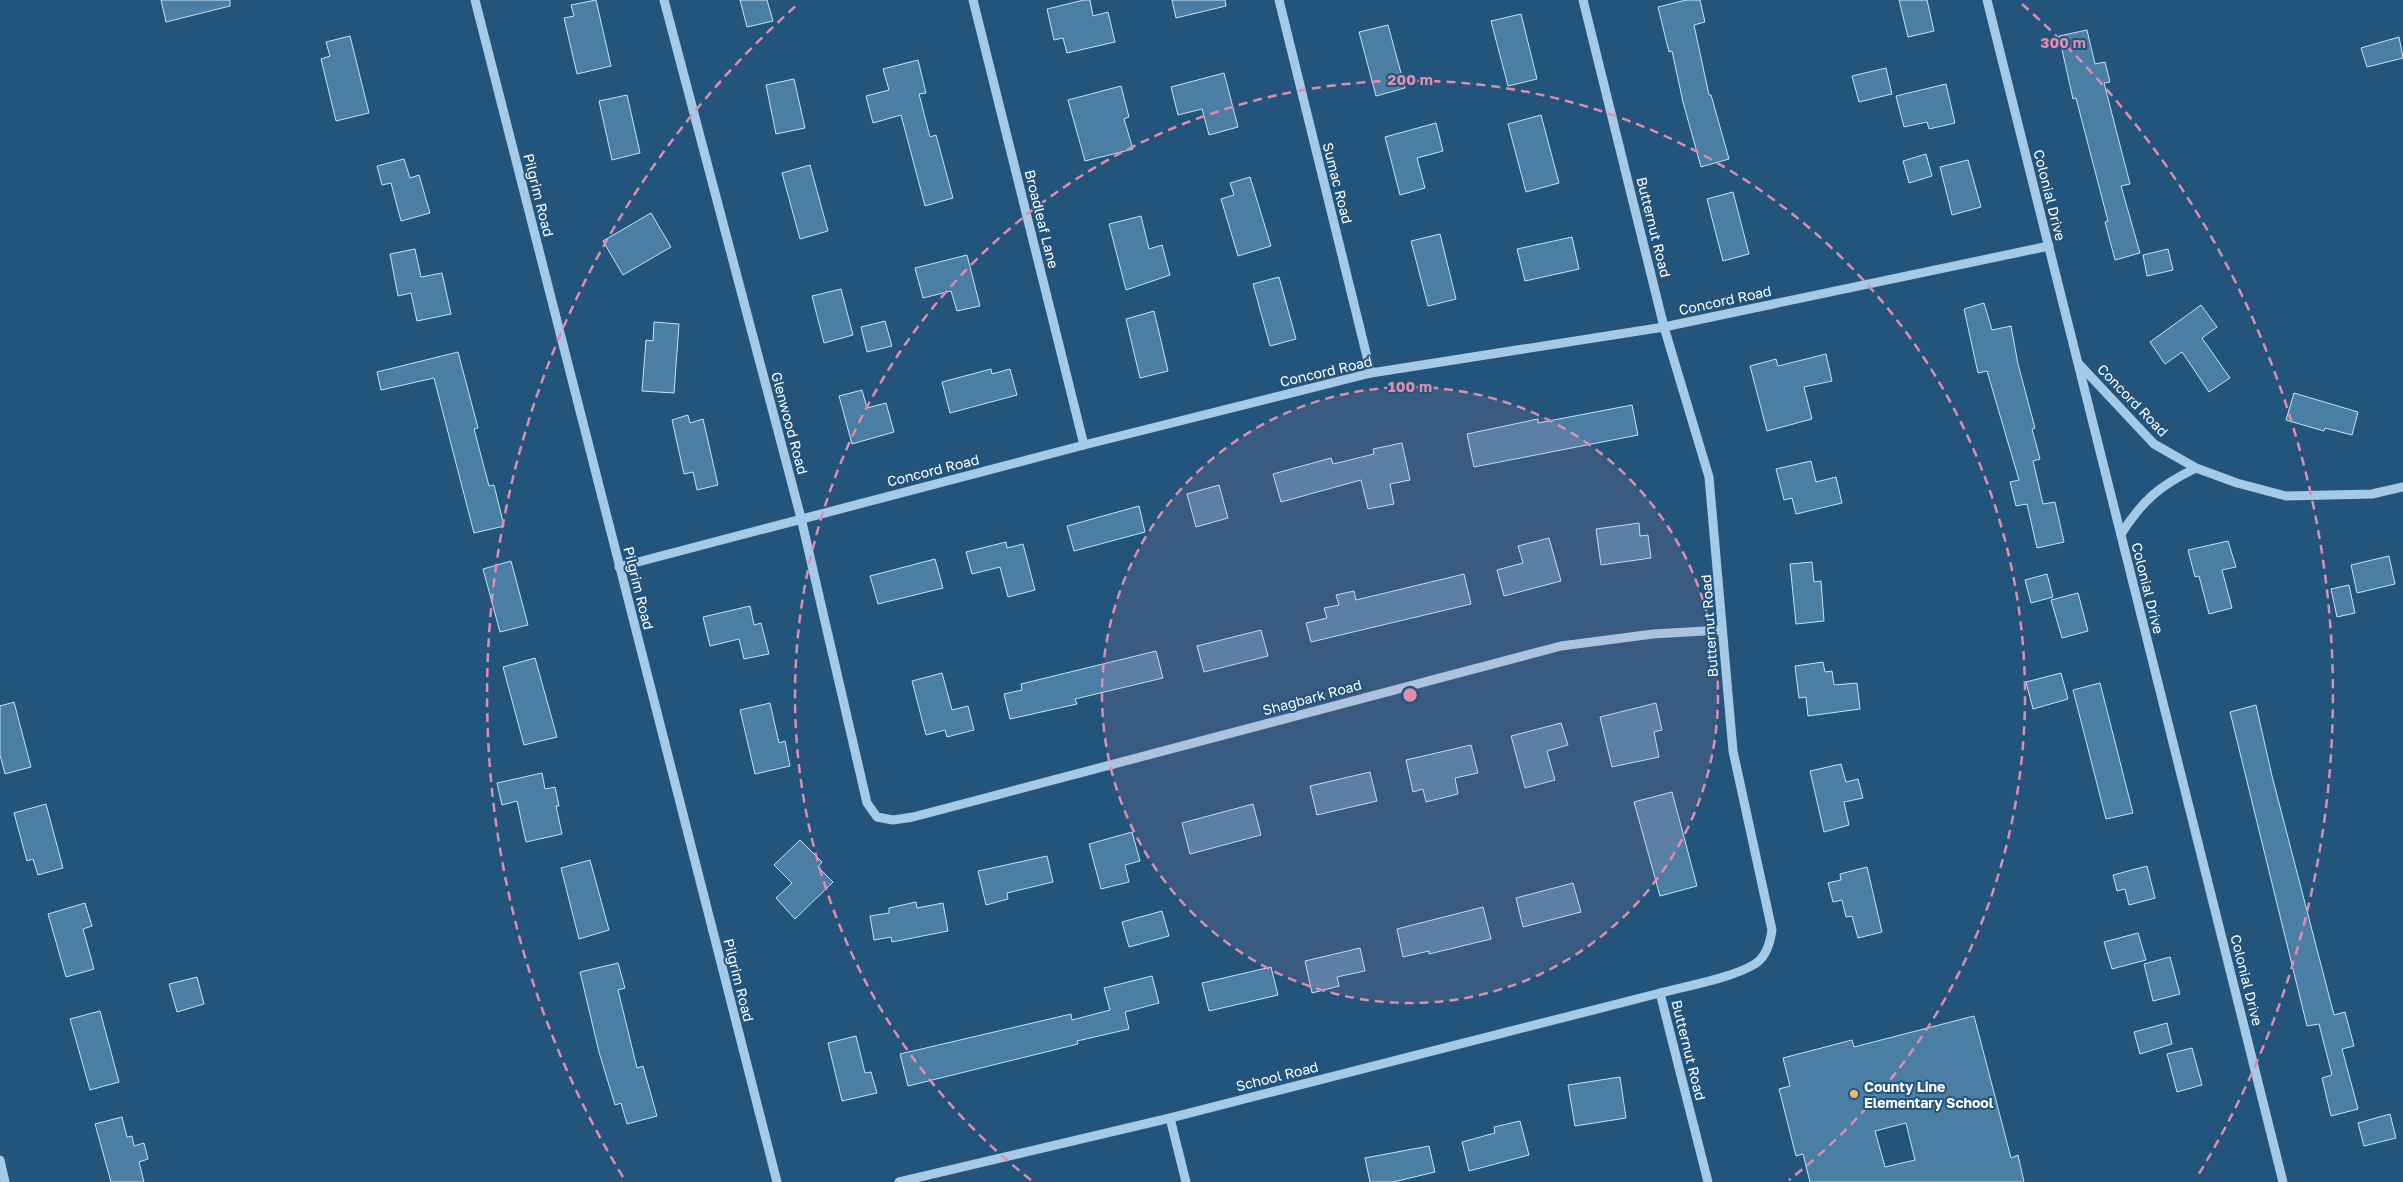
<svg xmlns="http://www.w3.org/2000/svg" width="2403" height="1182" viewBox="0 0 2403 1182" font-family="'Golos Text',sans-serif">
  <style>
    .building { fill: #4b7ea5; stroke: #c9e2f4; fill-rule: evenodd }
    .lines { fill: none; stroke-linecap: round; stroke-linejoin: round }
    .minor { stroke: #a6cae5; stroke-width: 9 }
    .ring { fill: none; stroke: #e08cad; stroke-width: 2.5; stroke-dasharray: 9 6 }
    .poi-dot { fill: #f0b969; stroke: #23547c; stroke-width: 2 }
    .labels { text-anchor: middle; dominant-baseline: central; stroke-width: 4; stroke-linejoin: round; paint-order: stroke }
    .street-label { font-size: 14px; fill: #fff; stroke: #23547c }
    .poi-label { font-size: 14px; font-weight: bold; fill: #fff; stroke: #23547c; text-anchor: start }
    .centre { fill: #e08cad; stroke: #23547c; stroke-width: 2.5 }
    .ring-label { font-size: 15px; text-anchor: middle; font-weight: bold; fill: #e08cad; stroke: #23547c; stroke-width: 4; stroke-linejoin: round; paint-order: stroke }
  </style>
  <rect width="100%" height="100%" fill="#23547c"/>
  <g class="building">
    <path d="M 161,0 L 230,0 L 230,6 L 166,22 Z"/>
    <path d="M 596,0 L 611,66 L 577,74 L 564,18 L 574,16 L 571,5 Z"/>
    <path d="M 740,0 L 767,0 L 773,21 L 747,27 Z"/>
    <path d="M 1084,0 L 1090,0 L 1093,16 L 1108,12 L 1115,42 L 1067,53 L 1063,38 L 1054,40 L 1047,9 Z"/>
    <path d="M 1172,0 L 1225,0 L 1226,6 L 1176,18 Z"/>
    <path d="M 1686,0 L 1700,0 L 1705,22 L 1694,25 L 1709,95 L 1711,95 L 1729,159 L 1701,167 L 1683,102 L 1672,51 L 1669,52 L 1658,7 Z"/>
    <path d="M 1899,0 L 1927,0 L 1934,31 L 1908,37 Z"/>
    <path d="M 1521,14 L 1537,79 L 1508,86 L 1491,21 Z"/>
    <path d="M 1388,25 L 1405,88 L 1376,96 L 1359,32 Z"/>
    <path d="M 2087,30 L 2095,64 L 2105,62 L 2110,82 L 2104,83 L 2130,184 L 2121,186 L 2140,253 L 2115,260 L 2105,222 L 2108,221 L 2076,98 L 2073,99 L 2059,36 Z"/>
    <path d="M 350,36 L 369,113 L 336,121 L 321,59 L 330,56 L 326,42 Z"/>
    <path d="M 2399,37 L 2403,58 L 2367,67 L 2361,48 Z"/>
    <path d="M 918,60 L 926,93 L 919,94 L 930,137 L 936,135 L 953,198 L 925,206 L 901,115 L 873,123 L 866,96 L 889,90 L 883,69 Z"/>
    <path d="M 1886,68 L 1892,94 L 1859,102 L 1852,76 Z"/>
    <path d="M 1224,73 L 1238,127 L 1209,135 L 1202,109 L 1178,115 L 1171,87 Z"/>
    <path d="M 794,79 L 805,128 L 776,134 L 766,85 Z"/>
    <path d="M 1946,84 L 1955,123 L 1929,129 L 1927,122 L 1904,127 L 1896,96 Z"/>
    <path d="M 1121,86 L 1129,117 L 1124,119 L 1133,149 L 1085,161 L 1068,100 Z"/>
    <path d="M 627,95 L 640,153 L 612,160 L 599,101 Z"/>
    <path d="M 1541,115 L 1559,183 L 1526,192 L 1508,124 Z"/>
    <path d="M 1436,123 L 1443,151 L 1417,158 L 1425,188 L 1400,195 L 1385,137 Z"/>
    <path d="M 1926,154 L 1932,176 L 1909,183 L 1903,161 Z"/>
    <path d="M 404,159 L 410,178 L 419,175 L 430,213 L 401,221 L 391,183 L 382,185 L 377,166 Z"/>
    <path d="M 1968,160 L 1981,207 L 1952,215 L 1940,167 Z"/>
    <path d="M 810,165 L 828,231 L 800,239 L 782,173 Z"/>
    <path d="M 1250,177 L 1271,246 L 1238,256 L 1221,199 L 1234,195 L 1230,183 Z"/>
    <path d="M 1733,192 L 1749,254 L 1723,261 L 1707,199 Z"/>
    <path d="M 651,213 L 671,247 L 623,275 L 603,241 Z"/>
    <path d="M 1141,216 L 1149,249 L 1162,245 L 1170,275 L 1126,290 L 1109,224 Z"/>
    <path d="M 1440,234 L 1456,299 L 1428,306 L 1411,241 Z"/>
    <path d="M 1572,237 L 1579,269 L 1525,281 L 1517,249 Z"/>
    <path d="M 415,249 L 421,277 L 442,273 L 451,314 L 417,321 L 411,293 L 398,296 L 390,254 Z"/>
    <path d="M 2168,249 L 2173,270 L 2147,276 L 2143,255 Z"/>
    <path d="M 967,255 L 980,306 L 957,311 L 951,291 L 923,298 L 915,268 Z"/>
    <path d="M 1279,277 L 1296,339 L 1270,346 L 1253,284 Z"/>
    <path d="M 841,289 L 853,335 L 824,343 L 812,296 Z"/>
    <path d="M 1984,303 L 1992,330 L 2011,326 L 2018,364 L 2035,428 L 2032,429 L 2040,459 L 2033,461 L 2043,504 L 2055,502 L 2064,542 L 2037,548 L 2027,504 L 2016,506 L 2010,482 L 2019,480 L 1987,371 L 1978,373 L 1964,309 Z"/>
    <path d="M 2201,305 L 2217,327 L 2202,338 L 2230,378 L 2209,392 L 2182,352 L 2165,364 L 2150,342 Z"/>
    <path d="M 1154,311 L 1168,371 L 1140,378 L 1126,319 Z"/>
    <path d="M 885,321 L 892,346 L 867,352 L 861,327 Z"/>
    <path d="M 654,322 L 679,324 L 674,393 L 642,391 L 646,340 L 653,341 Z"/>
    <path d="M 458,352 L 478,428 L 474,429 L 489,486 L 494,485 L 504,526 L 474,533 L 434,378 L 381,390 L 377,372 Z"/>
    <path d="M 1826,354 L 1832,381 L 1804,387 L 1812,419 L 1767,431 L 1750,366 L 1776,359 L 1778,366 Z"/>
    <path d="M 991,369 L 992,374 L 1010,369 L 1017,395 L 950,413 L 942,382 Z"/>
    <path d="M 862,390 L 867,408 L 886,403 L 894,432 L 852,444 L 839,396 Z"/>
    <path d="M 2294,393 L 2358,412 L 2352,435 L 2325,428 L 2324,431 L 2286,420 Z"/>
    <path d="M 1632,405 L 1638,435 L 1474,467 L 1467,434 L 1538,419 L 1538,423 Z"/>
    <path d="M 688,415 L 690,423 L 703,419 L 718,485 L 697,490 L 693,472 L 684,474 L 672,420 Z"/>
    <path d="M 1402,443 L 1410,480 L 1390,484 L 1394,504 L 1368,509 L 1361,480 L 1281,502 L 1273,474 L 1331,458 L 1333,464 L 1374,454 L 1373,449 Z"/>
    <path d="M 1811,461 L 1816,482 L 1836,477 L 1842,503 L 1796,514 L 1792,498 L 1784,500 L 1776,469 Z"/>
    <path d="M 1219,485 L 1228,518 L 1196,527 L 1187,494 Z"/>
    <path d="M 1139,506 L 1145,532 L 1074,551 L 1067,526 Z"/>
    <path d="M 1639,523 L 1640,536 L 1648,535 L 1651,558 L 1601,565 L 1596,529 Z"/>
    <path d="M 1549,538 L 1561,581 L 1504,596 L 1497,570 L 1523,563 L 1518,546 Z"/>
    <path d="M 2228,541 L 2236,567 L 2222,570 L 2232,608 L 2209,614 L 2199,576 L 2195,577 L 2188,550 Z"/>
    <path d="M 1006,542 L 1007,548 L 1023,544 L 1035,590 L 1008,597 L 1000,567 L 972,574 L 966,552 Z"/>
    <path d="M 2389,556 L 2395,584 L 2357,593 L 2351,565 Z"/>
    <path d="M 935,559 L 943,588 L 878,604 L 870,576 Z"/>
    <path d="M 511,561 L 528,625 L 500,632 L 483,569 Z"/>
    <path d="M 1812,562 L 1814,582 L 1821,581 L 1824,621 L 1796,624 L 1790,564 Z"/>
    <path d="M 1464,574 L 1471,604 L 1311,642 L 1306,623 L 1327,618 L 1324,608 L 1339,605 L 1336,595 L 1354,591 L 1356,600 Z"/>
    <path d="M 2047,574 L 2053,597 L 2031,603 L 2025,580 Z"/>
    <path d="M 2349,585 L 2355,613 L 2337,617 L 2331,589 Z"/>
    <path d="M 2078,593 L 2088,631 L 2062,638 L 2051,600 Z"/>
    <path d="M 750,606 L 754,625 L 761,623 L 769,654 L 744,659 L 739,639 L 710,646 L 703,617 Z"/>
    <path d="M 1261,630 L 1268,656 L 1204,672 L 1197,646 Z"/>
    <path d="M 1156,651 L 1163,678 L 1075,699 L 1077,704 L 1010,719 L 1004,694 L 1022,690 L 1021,684 Z"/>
    <path d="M 535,658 L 557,737 L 524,745 L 503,667 Z"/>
    <path d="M 1823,662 L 1825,672 L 1832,671 L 1834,685 L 1857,683 L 1860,709 L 1808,716 L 1806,697 L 1799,698 L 1795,666 Z"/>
    <path d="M 942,673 L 952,710 L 968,706 L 974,730 L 947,737 L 945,730 L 926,735 L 912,681 Z"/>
    <path d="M 2061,673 L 2068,699 L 2033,709 L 2026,682 Z"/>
    <path d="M 2100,683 L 2133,813 L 2106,819 L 2073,690 Z"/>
    <path d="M 14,702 L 31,767 L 5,774 L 0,755 L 0,706 Z"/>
    <path d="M 770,703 L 779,743 L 785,741 L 790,766 L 755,774 L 740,710 Z"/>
    <path d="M 1656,703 L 1662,730 L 1654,732 L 1659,757 L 1612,767 L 1600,717 Z"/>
    <path d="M 2256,705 L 2272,776 L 2334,1015 L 2345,1012 L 2354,1046 L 2342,1049 L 2358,1109 L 2331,1116 L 2322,1078 L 2332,1075 L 2319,1024 L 2307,1026 L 2230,712 Z"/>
    <path d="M 1561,723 L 1568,745 L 1547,751 L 1555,780 L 1525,788 L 1511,736 Z"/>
    <path d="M 1471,745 L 1478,773 L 1455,778 L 1458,794 L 1426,802 L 1423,789 L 1413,792 L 1406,760 Z"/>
    <path d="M 1841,764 L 1846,782 L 1858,779 L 1863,798 L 1844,802 L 1849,825 L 1824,832 L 1810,771 Z"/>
    <path d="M 1370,772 L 1377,801 L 1317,815 L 1310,786 Z"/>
    <path d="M 542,773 L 545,789 L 555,787 L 559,806 L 556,806 L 562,834 L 526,842 L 517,801 L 502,805 L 497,783 Z"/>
    <path d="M 1672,792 L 1697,886 L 1660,896 L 1634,802 Z"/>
    <path d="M 46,804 L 63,868 L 38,875 L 33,859 L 27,861 L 14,813 Z"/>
    <path d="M 1253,804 L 1261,835 L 1190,854 L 1182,823 Z"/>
    <path d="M 1132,832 L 1140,861 L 1125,865 L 1129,882 L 1101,889 L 1089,844 Z"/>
    <path d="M 800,840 L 822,862 L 818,867 L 833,882 L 795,919 L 776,898 L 792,883 L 774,865 Z"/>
    <path d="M 1047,856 L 1053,882 L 1007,893 L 1008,899 L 986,905 L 978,871 Z"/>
    <path d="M 590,860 L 609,930 L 579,939 L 561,868 Z"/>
    <path d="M 2147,866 L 2155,898 L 2129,905 L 2125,889 L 2117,891 L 2113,875 Z"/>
    <path d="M 1867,867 L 1882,932 L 1858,938 L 1852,916 L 1846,917 L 1842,900 L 1833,902 L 1828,883 L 1841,880 L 1840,874 Z"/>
    <path d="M 1573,883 L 1581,912 L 1523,927 L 1516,898 Z"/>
    <path d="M 916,902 L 917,908 L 943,903 L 948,931 L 892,942 L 891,937 L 874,940 L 870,916 L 889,913 L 889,908 Z"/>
    <path d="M 85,903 L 92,926 L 83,929 L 94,969 L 66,977 L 48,914 Z"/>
    <path d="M 1483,907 L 1491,939 L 1429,954 L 1429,951 L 1403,957 L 1397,929 Z"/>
    <path d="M 1162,911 L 1169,936 L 1129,947 L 1122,922 Z"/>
    <path d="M 2138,933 L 2146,960 L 2112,969 L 2104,942 Z"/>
    <path d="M 1360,948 L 1365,971 L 1337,977 L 1339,986 L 1312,993 L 1305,961 Z"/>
    <path d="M 2170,957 L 2180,994 L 2153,1001 L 2144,964 Z"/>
    <path d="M 618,963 L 625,988 L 618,990 L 637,1068 L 643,1066 L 657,1116 L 627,1124 L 621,1103 L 615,1105 L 599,1052 L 580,972 Z"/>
    <path d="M 1271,967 L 1278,995 L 1209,1011 L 1202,983 Z"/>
    <path d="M 1152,976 L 1159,1003 L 1125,1012 L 1129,1029 L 1077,1041 L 1078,1044 L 908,1086 L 900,1054 L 1071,1014 L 1072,1020 L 1110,1010 L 1104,988 Z"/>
    <path d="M 197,977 L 204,1004 L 177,1012 L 169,984 Z"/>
    <path d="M 100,1011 L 119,1082 L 90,1090 L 70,1019 Z"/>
    <path d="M 1974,1016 L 2011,1158 L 2018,1155 L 2024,1182 L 1810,1182 L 1803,1154 L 1796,1156 L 1779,1089 L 1790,1086 L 1783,1058 L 1852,1040 L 1854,1047 ZM 1906,1123 L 1915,1160 L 1885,1167 L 1875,1131 Z"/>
    <path d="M 2167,1023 L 2172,1044 L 2140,1054 L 2134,1032 Z"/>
    <path d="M 856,1036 L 865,1073 L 871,1072 L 877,1093 L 842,1101 L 828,1043 Z"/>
    <path d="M 2192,1048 L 2202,1085 L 2177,1092 L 2167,1054 Z"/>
    <path d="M 1620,1077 L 1626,1118 L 1575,1126 L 1568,1085 Z"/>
    <path d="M 2390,1114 L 2396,1138 L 2364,1146 L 2358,1123 Z"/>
    <path d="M 122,1117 L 127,1137 L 132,1136 L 134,1146 L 144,1143 L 148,1159 L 139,1162 L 144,1182 L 111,1182 L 95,1124 Z"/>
    <path d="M 1520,1121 L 1529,1155 L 1469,1171 L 1462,1142 L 1495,1133 L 1494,1127 Z"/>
    <path d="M 1429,1146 L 1435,1172 L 1393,1182 L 1370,1182 L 1365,1158 Z"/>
  </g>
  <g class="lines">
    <g class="minor">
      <path d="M 475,0 L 777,1182"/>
      <path d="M 664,0 L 801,518 L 867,803 L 877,817 L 893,820 L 913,817 L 1561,646 L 1653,634 L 1722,630"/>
      <path d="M 973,0 L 1084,445"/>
      <path d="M 1279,0 L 1371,373"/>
      <path d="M 1987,0 L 2283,1182"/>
      <path d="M 2079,364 L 2154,444 L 2196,468 L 2237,483 L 2286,496 L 2372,494 L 2403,487"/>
      <path d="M 2121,534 C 2143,500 2159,486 2196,468"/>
      <path d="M 619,567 L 1084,445 L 1371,373 L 1664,327 L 2049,246"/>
      <path d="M 1660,993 L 1708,1182"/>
      <path d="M 1170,1118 L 1186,1182"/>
      <path d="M 0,1160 L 5,1182"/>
      <path d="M 899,1182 L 1170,1118 L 1660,993 C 1687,986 1732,978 1755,964 C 1767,956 1770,942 1772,930 L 1733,751 L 1709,477 L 1664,327 L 1583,0"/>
    </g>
  </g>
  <circle cx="1410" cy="695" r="308" fill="#e08cad" fill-opacity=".12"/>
  <g class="ring">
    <circle cx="1410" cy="695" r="308"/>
    <path d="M1031 1180A615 615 0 1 1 1789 1180"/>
    <path d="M623 1177A923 923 0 0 1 798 4M2022 4A923 923 0 0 1 2197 1177"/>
  </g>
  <circle class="poi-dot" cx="1854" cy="1094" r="5"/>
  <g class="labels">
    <g class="street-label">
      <text transform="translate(1338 183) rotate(76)">Sumac Road</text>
      <text transform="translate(539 195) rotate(76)">Pilgrim Road</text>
      <text transform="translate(2050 195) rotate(76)">Colonial Drive</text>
      <text transform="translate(1042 219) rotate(76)">Broadleaf Lane</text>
      <text transform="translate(1654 227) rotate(76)">Butternut Road</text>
      <text transform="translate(1725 300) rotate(-12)">Concord Road</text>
      <text transform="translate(1326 371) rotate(-13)">Concord Road</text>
      <text transform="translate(2133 400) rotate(46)">Concord Road</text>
      <text transform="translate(790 423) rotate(75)">Glenwood Road</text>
      <text transform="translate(933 470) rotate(-14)">Concord Road</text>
      <text transform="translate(639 588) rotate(76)">Pilgrim Road</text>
      <text transform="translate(2148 588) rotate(76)">Colonial Drive</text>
      <text transform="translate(1709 626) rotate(-94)">Butternut Road</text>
      <text transform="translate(1312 697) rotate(-15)">Shagbark Road</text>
      <text transform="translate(739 980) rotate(76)">Pilgrim Road</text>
      <text transform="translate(2247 980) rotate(76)">Colonial Drive</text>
      <text transform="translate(1689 1050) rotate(76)">Butternut Road</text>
      <text transform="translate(1277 1076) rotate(-14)">School Road</text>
    </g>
    <g class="poi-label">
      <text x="1864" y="1086">County Line<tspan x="1864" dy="16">Elementary School</tspan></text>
    </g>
  </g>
  <circle cx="1410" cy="695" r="8" class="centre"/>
  <g class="ring-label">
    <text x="2063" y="48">300 m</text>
    <text x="1410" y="85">200 m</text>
    <text x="1410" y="392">100 m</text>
  </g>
</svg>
